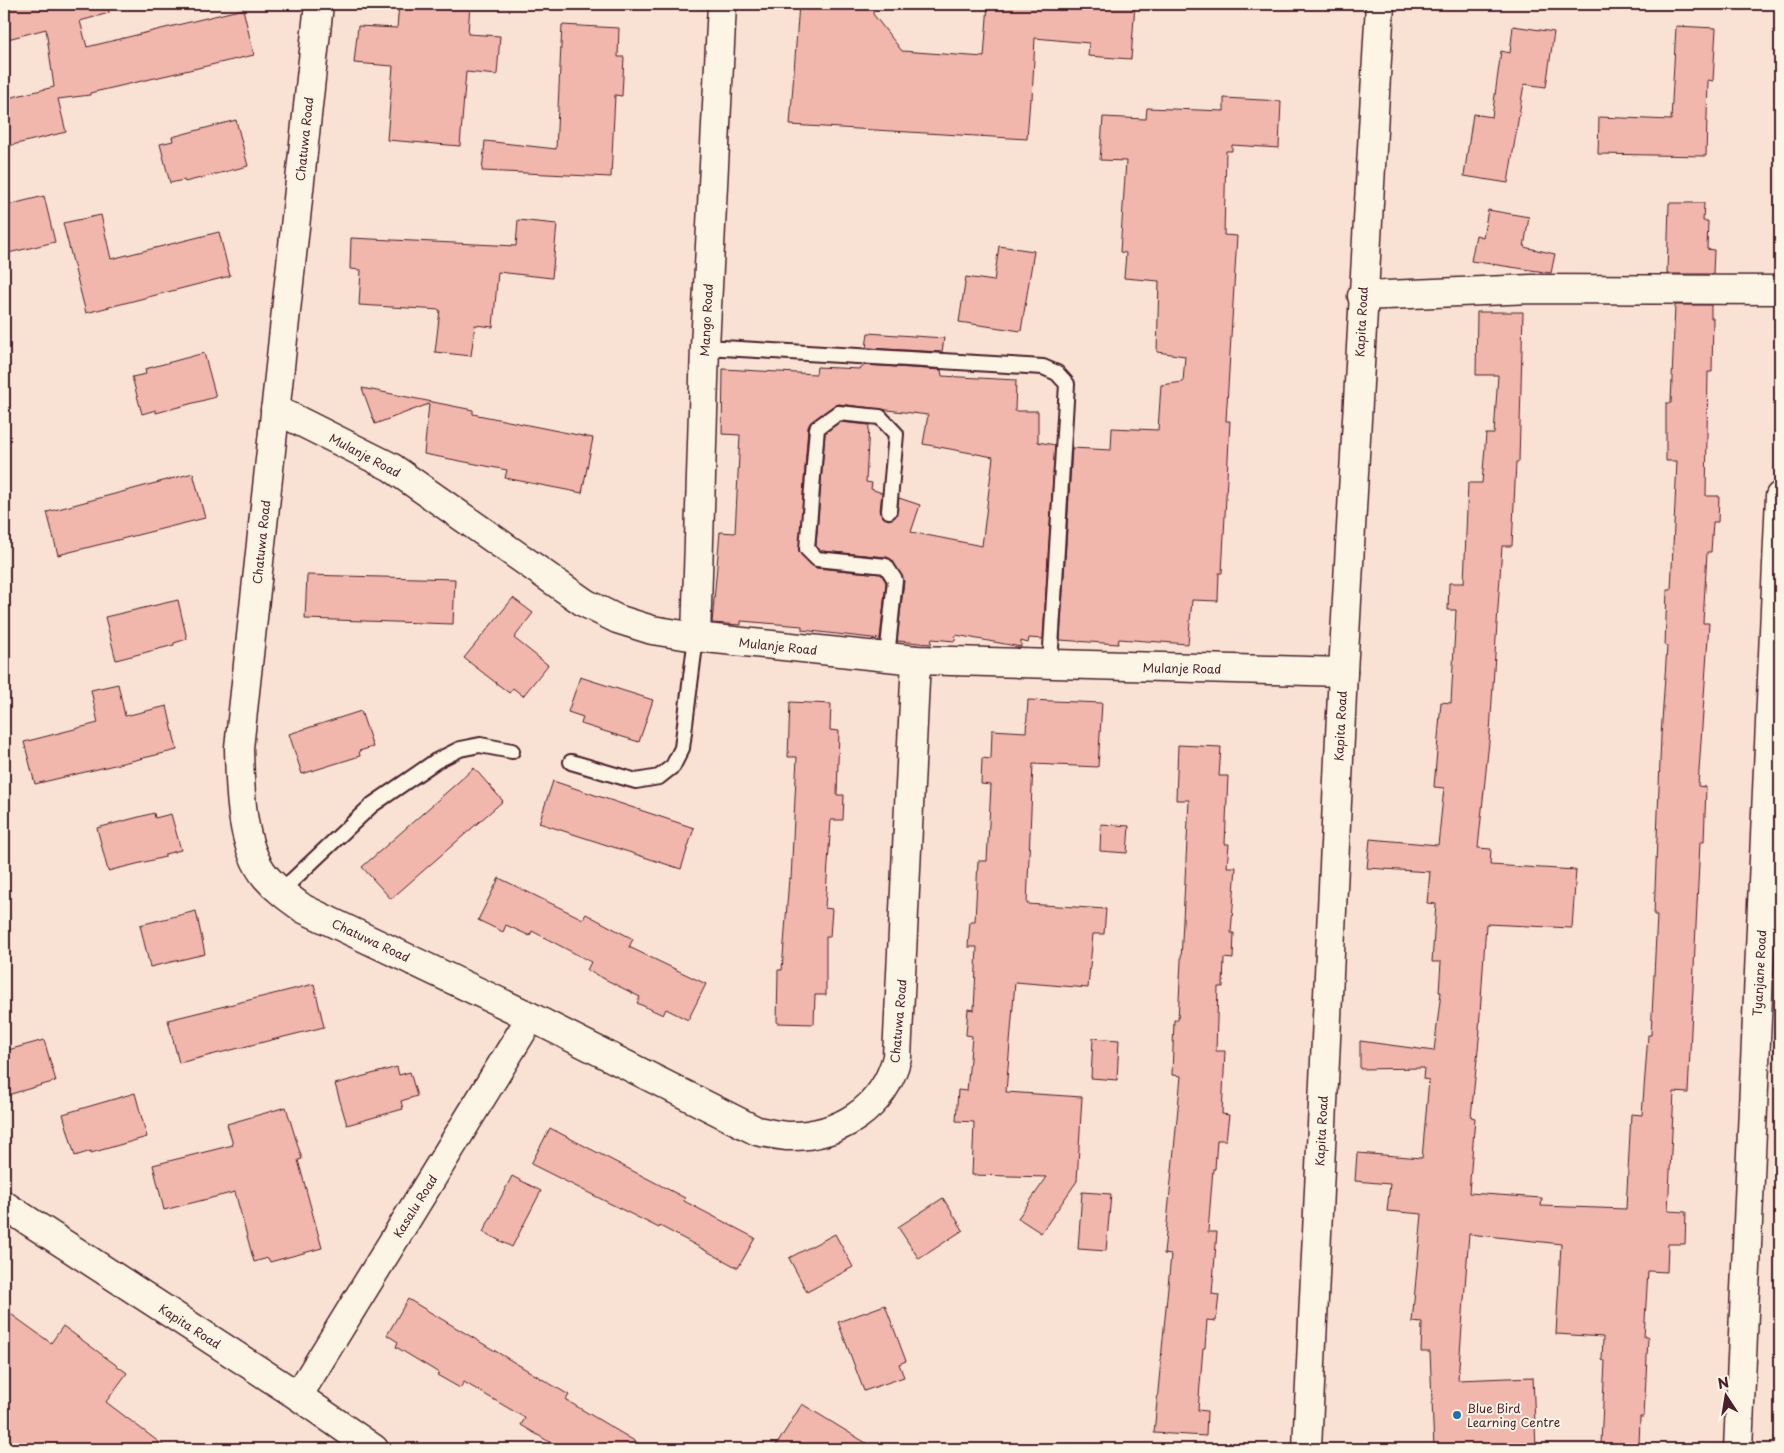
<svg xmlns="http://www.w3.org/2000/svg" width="1784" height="1453" viewBox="0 0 1784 1453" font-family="'Playpen Sans',sans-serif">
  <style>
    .building { fill: #f1b6ac; stroke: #4a1f2b }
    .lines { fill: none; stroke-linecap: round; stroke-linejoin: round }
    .lane-casing { stroke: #4a1f2b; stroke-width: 18 }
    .street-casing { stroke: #4a1f2b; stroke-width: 31 }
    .lane { stroke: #fcf5e5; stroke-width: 14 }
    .street { stroke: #fcf5e5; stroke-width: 28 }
    .poi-dot { fill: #1f6fb2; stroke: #fcf5e5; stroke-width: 2 }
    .labels { text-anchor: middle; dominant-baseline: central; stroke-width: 4; stroke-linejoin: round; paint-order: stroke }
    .street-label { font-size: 12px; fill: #4a1f2b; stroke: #fcf5e5 }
    .poi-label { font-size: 12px; fill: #4a1f2b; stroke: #fcf5e5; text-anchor: start }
  </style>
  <rect width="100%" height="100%" fill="#f9e2d4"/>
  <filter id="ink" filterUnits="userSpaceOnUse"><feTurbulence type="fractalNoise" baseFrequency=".02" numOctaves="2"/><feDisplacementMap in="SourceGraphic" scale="10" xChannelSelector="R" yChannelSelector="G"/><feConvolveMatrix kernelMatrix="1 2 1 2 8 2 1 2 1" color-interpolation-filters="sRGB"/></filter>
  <g filter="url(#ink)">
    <g class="building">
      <path d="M 4,4 L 108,4 L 109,13 L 80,21 L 87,47 L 243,9 L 254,55 L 90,93 L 90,95 L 58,99 L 66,132 L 8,146 L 7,142 L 4,143 L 4,99 L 54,87 L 46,29 L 4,40 Z"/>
      <path d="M 399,4 L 470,4 L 468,34 L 500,36 L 497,75 L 466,72 L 460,146 L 387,140 L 393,66 L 354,63 L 358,26 L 397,28 Z"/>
      <path d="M 799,4 L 874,4 L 873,14 L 902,51 L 984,57 L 988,4 L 1135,4 L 1131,59 L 1088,56 L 1089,43 L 1035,38 L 1032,99 L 1030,99 L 1027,139 L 790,125 Z"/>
      <path d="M 562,25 L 619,28 L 618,57 L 624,57 L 622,96 L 615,95 L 611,177 L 482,171 L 485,141 L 556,149 Z"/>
      <path d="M 1513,26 L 1554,32 L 1546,87 L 1524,84 L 1508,183 L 1464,176 L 1473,114 L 1492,117 L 1501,51 L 1510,53 Z"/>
      <path d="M 1676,26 L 1716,28 L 1713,81 L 1708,80 L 1706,156 L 1598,154 L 1599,117 L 1671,120 Z"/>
      <path d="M 1224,98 L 1281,101 L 1279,148 L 1232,145 L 1232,151 L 1226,151 L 1224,235 L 1237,236 L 1226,421 L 1230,421 L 1222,573 L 1219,573 L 1218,601 L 1192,600 L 1188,644 L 1119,639 L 1118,644 L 1060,640 L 1072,448 L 1111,450 L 1112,428 L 1158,430 L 1161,385 L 1183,382 L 1185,356 L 1157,352 L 1159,281 L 1124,278 L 1126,253 L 1120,252 L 1126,161 L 1100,160 L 1103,117 L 1146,119 L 1147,108 L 1224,111 Z"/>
      <path d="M 236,120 L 248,166 L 185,182 L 184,180 L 170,183 L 160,144 L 173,141 L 172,137 Z"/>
      <path d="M 44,196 L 55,242 L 4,254 L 4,206 Z"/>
      <path d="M 1669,203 L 1704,203 L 1703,221 L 1708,221 L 1707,249 L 1714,250 L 1713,274 L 1667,274 Z"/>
      <path d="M 1488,210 L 1529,217 L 1524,247 L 1555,254 L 1551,273 L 1471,261 L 1476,235 L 1483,237 Z"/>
      <path d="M 101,215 L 111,259 L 219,232 L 230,276 L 86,313 L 63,223 Z"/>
      <path d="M 518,220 L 557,224 L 552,278 L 498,272 L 493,327 L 475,325 L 471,356 L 435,352 L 440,310 L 359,305 L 361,270 L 350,269 L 351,238 L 516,246 Z"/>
      <path d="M 999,246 L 1034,251 L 1021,331 L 959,322 L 966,277 L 994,281 Z"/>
      <path d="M 1675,305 L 1711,305 L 1711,318 L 1713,318 L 1712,372 L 1708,372 L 1706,496 L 1719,496 L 1718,522 L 1713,522 L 1711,552 L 1707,552 L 1703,623 L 1709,623 L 1698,786 L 1706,787 L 1704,842 L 1700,842 L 1688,1093 L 1674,1092 L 1668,1211 L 1686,1212 L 1685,1244 L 1668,1244 L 1667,1272 L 1648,1271 L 1644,1337 L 1648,1337 L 1644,1417 L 1640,1417 L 1639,1446 L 1601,1444 L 1605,1361 L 1602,1360 L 1603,1337 L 1556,1334 L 1561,1244 L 1469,1234 L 1458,1380 L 1533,1377 L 1536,1449 L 1434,1449 L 1430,1352 L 1421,1352 L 1422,1323 L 1412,1322 L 1422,1214 L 1387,1211 L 1390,1184 L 1355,1181 L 1357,1153 L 1422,1158 L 1429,1080 L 1423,1079 L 1424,1068 L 1360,1069 L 1360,1041 L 1434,1051 L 1441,992 L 1439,992 L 1441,962 L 1432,962 L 1436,904 L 1427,903 L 1430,872 L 1367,868 L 1370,839 L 1438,845 L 1444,788 L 1434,787 L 1441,702 L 1451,703 L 1456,610 L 1448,610 L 1449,583 L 1464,583 L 1468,483 L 1482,483 L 1486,434 L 1494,434 L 1498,375 L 1476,375 L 1477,312 L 1523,312 L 1519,462 L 1516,462 L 1512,546 L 1502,546 L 1490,732 L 1478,848 L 1491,849 L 1490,865 L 1576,870 L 1572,928 L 1486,924 L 1479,1029 L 1480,1030 L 1471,1117 L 1475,1118 L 1469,1193 L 1542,1198 L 1541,1206 L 1626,1209 L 1631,1114 L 1642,1115 L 1648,1035 L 1651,1035 L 1657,915 L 1654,915 L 1661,736 L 1667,646 L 1665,646 L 1667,590 L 1671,590 L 1677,461 L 1666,461 L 1666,403 L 1671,403 Z"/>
      <path d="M 868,333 L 944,338 L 942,352 L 866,348 Z"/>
      <path d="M 204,353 L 216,397 L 156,413 L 156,410 L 142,414 L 132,377 L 146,374 L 145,369 Z"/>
      <path d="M 865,365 L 941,370 L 942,376 L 1016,380 L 1015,411 L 1038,411 L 1038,442 L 1055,445 L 1043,639 L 1029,638 L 1028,643 L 1021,641 L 1021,647 L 956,635 L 955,641 L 932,639 L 931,644 L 897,641 L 904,581 L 893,561 L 887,557 L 821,551 L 816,546 L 825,433 L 840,422 L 869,425 L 866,482 L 872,483 L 871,489 L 882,493 L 880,511 L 884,518 L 889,520 L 896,516 L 899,498 L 920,505 L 911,532 L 982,546 L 993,457 L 923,444 L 928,415 L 839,404 L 833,406 L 812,421 L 808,427 L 799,552 L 816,568 L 881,574 L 886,582 L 880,639 L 802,630 L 802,626 L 741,621 L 741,625 L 712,623 L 720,532 L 735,533 L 740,435 L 722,434 L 723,369 L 816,374 L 817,367 L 860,369 Z"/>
      <path d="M 362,388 L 473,410 L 473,414 L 593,438 L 582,493 L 505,478 L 507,470 L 424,454 L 429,404 L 375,424 Z"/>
      <path d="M 193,473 L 205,518 L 58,555 L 47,512 Z"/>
      <path d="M 307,575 L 455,579 L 453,624 L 305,619 Z"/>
      <path d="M 513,598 L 533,613 L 514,638 L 548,665 L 523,696 L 513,688 L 509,693 L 464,658 Z"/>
      <path d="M 178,600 L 187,639 L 174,643 L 174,645 L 116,660 L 105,617 Z"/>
      <path d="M 580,677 L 653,700 L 639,742 L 581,724 L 583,717 L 568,712 Z"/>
      <path d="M 118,684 L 125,716 L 167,706 L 177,750 L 35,784 L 24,742 L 98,723 L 91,690 Z"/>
      <path d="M 1028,700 L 1102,703 L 1098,767 L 1033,764 L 1027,904 L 1106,909 L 1104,934 L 1093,934 L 1088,988 L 1015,982 L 1006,1092 L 1082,1097 L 1077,1181 L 1041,1233 L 1018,1218 L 1047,1177 L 972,1175 L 974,1122 L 956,1121 L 958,1090 L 967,1091 L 972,1036 L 966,1035 L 968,1009 L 974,1010 L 977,947 L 968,947 L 970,921 L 975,921 L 978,861 L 987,861 L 991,785 L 981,784 L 982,758 L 991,759 L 992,730 L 1026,732 Z"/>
      <path d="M 790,702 L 831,704 L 830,730 L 839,731 L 837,795 L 844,795 L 843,820 L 831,820 L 825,908 L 832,909 L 830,937 L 826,937 L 826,995 L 815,995 L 814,1024 L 777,1023 L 778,970 L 782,970 L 789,878 L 791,879 L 797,757 L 788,757 Z"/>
      <path d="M 361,711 L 373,747 L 359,751 L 360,756 L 302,774 L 289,734 Z"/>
      <path d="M 1178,745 L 1221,747 L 1219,776 L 1228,776 L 1225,844 L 1229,844 L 1227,867 L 1236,867 L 1231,933 L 1234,933 L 1233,959 L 1224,958 L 1223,987 L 1218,987 L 1216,1051 L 1225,1051 L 1222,1114 L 1229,1115 L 1226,1140 L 1217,1140 L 1215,1169 L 1213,1169 L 1208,1232 L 1217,1232 L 1212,1294 L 1219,1295 L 1216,1321 L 1207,1320 L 1205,1348 L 1203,1348 L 1198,1410 L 1207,1411 L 1206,1436 L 1154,1433 L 1171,1255 L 1164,1254 L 1181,1076 L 1172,1075 L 1174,1020 L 1178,1020 L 1189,800 L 1176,800 Z"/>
      <path d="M 474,768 L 503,801 L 391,899 L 362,867 Z"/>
      <path d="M 553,781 L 694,828 L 681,869 L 539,823 Z"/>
      <path d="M 154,813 L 155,818 L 171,814 L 181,850 L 165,854 L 165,857 L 108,871 L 97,828 Z"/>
      <path d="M 1101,824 L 1129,826 L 1127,853 L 1100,851 Z"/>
      <path d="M 499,878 L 583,919 L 586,914 L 633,939 L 629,947 L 706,984 L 688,1020 L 666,1009 L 663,1015 L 637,1003 L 640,997 L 587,970 L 591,962 L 532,931 L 530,936 L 506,925 L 503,932 L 478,920 Z"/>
      <path d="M 196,911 L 205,954 L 150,967 L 140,925 Z"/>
      <path d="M 314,984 L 324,1027 L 179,1063 L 168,1020 Z"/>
      <path d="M 1093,1038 L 1119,1040 L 1117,1080 L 1091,1078 Z"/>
      <path d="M 44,1040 L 56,1081 L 4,1096 L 4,1051 Z"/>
      <path d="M 397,1067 L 399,1075 L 410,1072 L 417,1096 L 401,1101 L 403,1109 L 347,1125 L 335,1084 Z"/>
      <path d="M 135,1093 L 147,1137 L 91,1153 L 91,1151 L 75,1156 L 63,1114 Z"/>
      <path d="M 286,1107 L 302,1159 L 298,1160 L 322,1248 L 270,1262 L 268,1258 L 254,1262 L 235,1192 L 164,1210 L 153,1165 L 233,1145 L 227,1124 Z"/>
      <path d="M 550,1128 L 685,1198 L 684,1201 L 755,1238 L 738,1268 L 660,1226 L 659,1228 L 531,1164 Z"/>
      <path d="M 512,1176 L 541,1191 L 512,1247 L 483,1232 Z"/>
      <path d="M 1082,1192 L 1111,1194 L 1106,1251 L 1078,1249 Z"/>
      <path d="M 943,1198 L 963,1230 L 919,1259 L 898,1227 Z"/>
      <path d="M 835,1234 L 853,1267 L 807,1292 L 789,1258 Z"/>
      <path d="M 408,1299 L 569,1395 L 566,1400 L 648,1449 L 561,1449 L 521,1425 L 525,1418 L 464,1382 L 460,1388 L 437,1375 L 439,1373 L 396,1347 L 398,1342 L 387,1335 Z"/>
      <path d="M 885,1305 L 906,1361 L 899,1364 L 904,1377 L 864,1391 L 838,1322 Z"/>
      <path d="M 4,1309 L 51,1343 L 63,1326 L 127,1373 L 106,1402 L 168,1449 L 22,1449 L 4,1436 Z"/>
      <path d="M 802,1404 L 876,1449 L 774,1449 Z"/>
    </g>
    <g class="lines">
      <g class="lane-casing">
        <g id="lane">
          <path d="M 705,347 L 1043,367 L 1057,373 L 1067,384 L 1050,664"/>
          <path d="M 887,657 L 895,580 L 886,566 L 817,559 L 807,549 L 817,428 L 838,413 L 880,417 L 896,434 L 889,511"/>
          <path d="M 571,762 L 636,781 L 659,777 L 673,766 L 682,748 L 696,637"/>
          <path d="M 280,892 L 372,805 L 436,761 L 460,749 L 480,745 L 512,751"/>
        </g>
      </g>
      <g class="street-casing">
        <g id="street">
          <path d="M 319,4 L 239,748 C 240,787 240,846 266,877 C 277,890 290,899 304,909 L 531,1017 L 757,1131 C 766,1133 777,1135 787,1136 C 840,1137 884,1108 897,1057 L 916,660"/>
          <path d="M 1362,296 L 1532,289 L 1780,290"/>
          <path d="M 275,409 L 391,467 L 585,603 L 617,619 L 652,630 L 696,637 L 916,660 L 1343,672"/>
          <path d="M 696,637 L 705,347 L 722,4"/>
          <path d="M 4,1205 L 298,1396 L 374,1449"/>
          <path d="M 298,1396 L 531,1017"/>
          <path d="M 1307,1449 L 1343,672 L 1380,4"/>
          <path d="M 1738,1449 L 1780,496"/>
        </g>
      </g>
      <use href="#lane" class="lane"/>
      <use href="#street" class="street"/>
    </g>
  </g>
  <circle class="poi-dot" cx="1457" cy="1415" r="5"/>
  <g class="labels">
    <g class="street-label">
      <text transform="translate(304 139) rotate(-84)">Chatuwa Road</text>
      <text transform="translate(706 320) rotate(-87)">Mango Road</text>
      <text transform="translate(1361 322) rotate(-87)">Kapita Road</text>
      <text transform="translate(365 455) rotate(28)">Mulanje Road</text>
      <text transform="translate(261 542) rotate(-84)">Chatuwa Road</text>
      <text transform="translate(778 646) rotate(6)">Mulanje Road</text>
      <text transform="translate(1182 668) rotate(1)">Mulanje Road</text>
      <text transform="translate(1340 726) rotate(-87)">Kapita Road</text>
      <text transform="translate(371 940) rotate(25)">Chatuwa Road</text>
      <text transform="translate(1759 973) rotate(-87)">Tyanjane Road</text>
      <text transform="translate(898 1021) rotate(-85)">Chatuwa Road</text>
      <text transform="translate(1321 1131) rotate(-87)">Kapita Road</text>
      <text transform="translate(415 1206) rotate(-58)">Kasalu Road</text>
      <text transform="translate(190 1326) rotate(33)">Kapita Road</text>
    </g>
    <g class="poi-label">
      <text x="1467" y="1408">Blue Bird<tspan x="1467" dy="14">Learning Centre</tspan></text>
    </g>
  </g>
  <rect width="1784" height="1453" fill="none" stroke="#fcf5e5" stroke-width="20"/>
  <rect x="10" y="10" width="1764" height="1433" fill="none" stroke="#4a1f2b" stroke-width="2" filter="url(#ink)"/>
  <g transform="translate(1726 1396) rotate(348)" stroke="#fcf5e5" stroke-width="4" paint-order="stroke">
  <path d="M0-4L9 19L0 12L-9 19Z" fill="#4a1f2b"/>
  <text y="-8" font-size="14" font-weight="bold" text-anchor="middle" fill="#4a1f2b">N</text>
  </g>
</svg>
